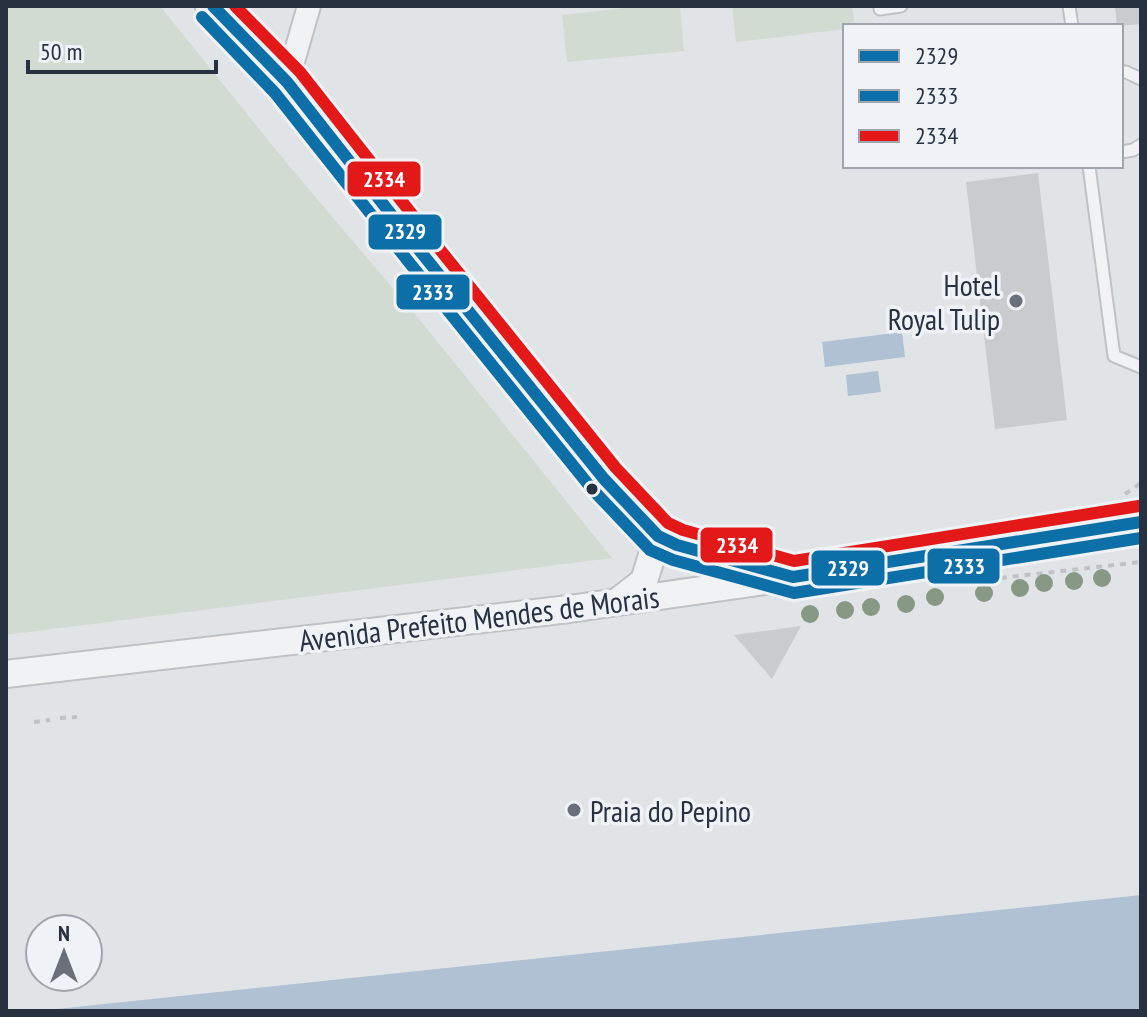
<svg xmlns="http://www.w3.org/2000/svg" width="1147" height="1017" viewBox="0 0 1147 1017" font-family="'PT Sans Narrow',sans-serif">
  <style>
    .green { fill: #d2dbd2 }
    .water { fill: #afc1d3 }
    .building { fill: #c9cccf }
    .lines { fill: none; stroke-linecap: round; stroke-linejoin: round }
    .service-casing { stroke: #bfc2c5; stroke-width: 15 }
    .minor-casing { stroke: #bfc2c5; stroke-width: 26 }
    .tertiary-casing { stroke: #bfc2c5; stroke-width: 30 }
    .primary-casing { stroke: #bdc1c5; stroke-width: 38 }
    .path { stroke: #c0c2c7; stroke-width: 4; stroke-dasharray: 6 6; stroke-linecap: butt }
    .service { stroke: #f1f2f3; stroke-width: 11 }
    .minor { stroke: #f1f2f3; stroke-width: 22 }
    .tertiary { stroke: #f1f2f3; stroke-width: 26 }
    .primary { stroke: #f5f5f6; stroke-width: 34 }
    .bus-1-casing { stroke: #eff2f6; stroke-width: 18 }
    .bus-2-casing { stroke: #eff2f6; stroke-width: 18 }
    .bus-3-casing { stroke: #eff2f6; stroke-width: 18 }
    .bus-1 { stroke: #0d6fa8; stroke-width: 12 }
    .bus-2 { stroke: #0d6fa8; stroke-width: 12 }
    .bus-3 { stroke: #e31919; stroke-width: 12 }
    .tree { fill: #879985 }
    .poi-dot { fill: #69707a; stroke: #eff2f6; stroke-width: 3 }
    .bus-dot { fill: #283140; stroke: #eff2f6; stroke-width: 3 }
    .labels { text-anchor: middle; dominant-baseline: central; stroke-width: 7; stroke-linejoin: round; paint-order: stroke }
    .poi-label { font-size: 30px; fill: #283140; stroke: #eff2f6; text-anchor: end }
    .street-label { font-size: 30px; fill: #283140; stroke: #eff2f6 }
    .line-badge { stroke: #eff2f6; stroke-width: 3 }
    .badge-label { font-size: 22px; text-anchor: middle; font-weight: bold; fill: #fff }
  </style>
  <rect width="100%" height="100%" fill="#e1e4e7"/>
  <g class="green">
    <path d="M 6,6 L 160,6 L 285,161 L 424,325 L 612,558 L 6,635 Z"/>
    <path d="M 645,6 L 680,6 L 684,51 L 567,62 L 562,15 Z"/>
    <path d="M 732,6 L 852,6 L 855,26 L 845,26 L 845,29 L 736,42 Z"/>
  </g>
  <g class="water">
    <path d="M 902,332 L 905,357 L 825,367 L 822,342 Z"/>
    <path d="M 878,371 L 881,392 L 848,396 L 846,375 Z"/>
    <path d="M 1141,895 L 1141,1011 L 38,1011 Z"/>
  </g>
  <g class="building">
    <path d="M 1115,6 L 1141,6 L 1141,24 L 1117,26 Z"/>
    <path d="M 1038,173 L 1067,420 L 995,429 L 966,182 Z"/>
    <path d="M 801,626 L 772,679 L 734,635 Z"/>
  </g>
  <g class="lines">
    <g class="service-casing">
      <g id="service">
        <path d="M 1069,6 L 1072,26"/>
        <path d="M 880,9 L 901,6"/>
        <path d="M 1121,72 L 1126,72 L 1141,79"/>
        <path d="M 1121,152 L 1133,150 L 1141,145"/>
        <path d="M 1089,166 L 1114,356 L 1141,367"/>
      </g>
    </g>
    <g class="minor-casing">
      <path id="minor" d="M 287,82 L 309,6"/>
    </g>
    <g class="tertiary-casing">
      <g id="tertiary">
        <path d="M 617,602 L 644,581 L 658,536"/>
        <path d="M 6,674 L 569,609 L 785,578"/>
      </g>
    </g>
    <g class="primary-casing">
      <path id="primary" d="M 213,6 L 287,82 L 420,251 L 604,479 L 658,536 L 677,545 L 793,577 L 1141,522"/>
    </g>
    <g class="path">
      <path d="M 1125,494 L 1141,483"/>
      <path d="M 965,582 L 1141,562"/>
      <path d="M 60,718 L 77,717"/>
      <path d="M 34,722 L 50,720"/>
    </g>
    <use href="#service" class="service"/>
    <use href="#minor" class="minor"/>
    <use href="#tertiary" class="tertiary"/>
    <use href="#primary" class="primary"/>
    <g class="bus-1-casing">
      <path id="bus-1" d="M 213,6 L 287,82 L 420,251 L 604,479 L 658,536 L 677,545 L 793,577 L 1141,522"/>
    </g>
    <g class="bus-2-casing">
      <path id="bus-2" d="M 202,17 L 275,93 L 408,261 L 592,489 L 650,550 L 673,560 L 794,593 L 1141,538"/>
    </g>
    <g class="bus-3-casing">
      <path id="bus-3" d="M 235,6 L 300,72 L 433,241 L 616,468 L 668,523 L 683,530 L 794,561 L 1139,506"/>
    </g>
    <use href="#bus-1" class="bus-1"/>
    <use href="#bus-2" class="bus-2"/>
    <use href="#bus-3" class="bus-3"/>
  </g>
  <g class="tree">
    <circle cx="1102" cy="578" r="9"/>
    <circle cx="1074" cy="581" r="9"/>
    <circle cx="1044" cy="583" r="9"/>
    <circle cx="1020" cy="588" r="9"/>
    <circle cx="984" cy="593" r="9"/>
    <circle cx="935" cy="597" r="9"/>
    <circle cx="906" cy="604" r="9"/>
    <circle cx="871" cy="607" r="9"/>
    <circle cx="845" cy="610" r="9"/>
    <circle cx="810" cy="614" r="9"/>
  </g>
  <g class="poi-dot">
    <circle cx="1016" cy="301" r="8"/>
    <circle cx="574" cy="810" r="8"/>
  </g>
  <circle class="bus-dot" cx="592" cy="489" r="7"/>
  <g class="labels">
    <g class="poi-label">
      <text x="1000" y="284">Hotel<tspan x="1000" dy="34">Royal Tulip</tspan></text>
      <text x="590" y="810" text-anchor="start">Praia do Pepino</text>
    </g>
    <g class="street-label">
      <text transform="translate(479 618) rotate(-7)">Avenida Prefeito Mendes de Morais</text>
    </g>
  </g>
  <g class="line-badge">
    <rect x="346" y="160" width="76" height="38" rx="8" fill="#e31919"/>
    <rect x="367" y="213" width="76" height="38" rx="8" fill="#0d6fa8"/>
    <rect x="395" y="273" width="76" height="38" rx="8" fill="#0d6fa8"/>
    <rect x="699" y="526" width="75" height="38" rx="8" fill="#e31919"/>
    <rect x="926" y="547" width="75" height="38" rx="8" fill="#0d6fa8"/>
    <rect x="810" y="549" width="76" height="38" rx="8" fill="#0d6fa8"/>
  </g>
  <g class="badge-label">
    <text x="384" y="187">2334</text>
    <text x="405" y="239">2329</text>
    <text x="433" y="300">2333</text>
    <text x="737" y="553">2334</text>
    <text x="964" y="574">2333</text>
    <text x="848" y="576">2329</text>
  </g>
  <rect width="1147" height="1017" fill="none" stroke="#283140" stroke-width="16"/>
  <rect x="843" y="24" width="280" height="144" fill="#eff2f6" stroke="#9fa5ad" stroke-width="2"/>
  <rect x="859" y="50" width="40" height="12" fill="#0d6fa8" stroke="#9fa5ad" stroke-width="2"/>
  <text x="915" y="64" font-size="24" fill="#283140">2329</text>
  <rect x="859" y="90" width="40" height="12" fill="#0d6fa8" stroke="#9fa5ad" stroke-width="2"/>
  <text x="915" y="104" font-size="24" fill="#283140">2333</text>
  <rect x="859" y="130" width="40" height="12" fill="#e31919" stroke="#9fa5ad" stroke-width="2"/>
  <text x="915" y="144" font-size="24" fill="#283140">2334</text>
  <g transform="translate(64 953)"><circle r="38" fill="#eff2f6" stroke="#9fa5ad" stroke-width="2"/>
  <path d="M0-6L14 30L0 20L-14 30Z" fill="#69707a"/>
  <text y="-12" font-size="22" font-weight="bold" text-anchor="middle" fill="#283140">N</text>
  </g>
  <path d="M28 60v12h188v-12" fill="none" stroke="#283140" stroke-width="4"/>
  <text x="40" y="60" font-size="24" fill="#283140" stroke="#eff2f6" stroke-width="6" paint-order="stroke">50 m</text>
</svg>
